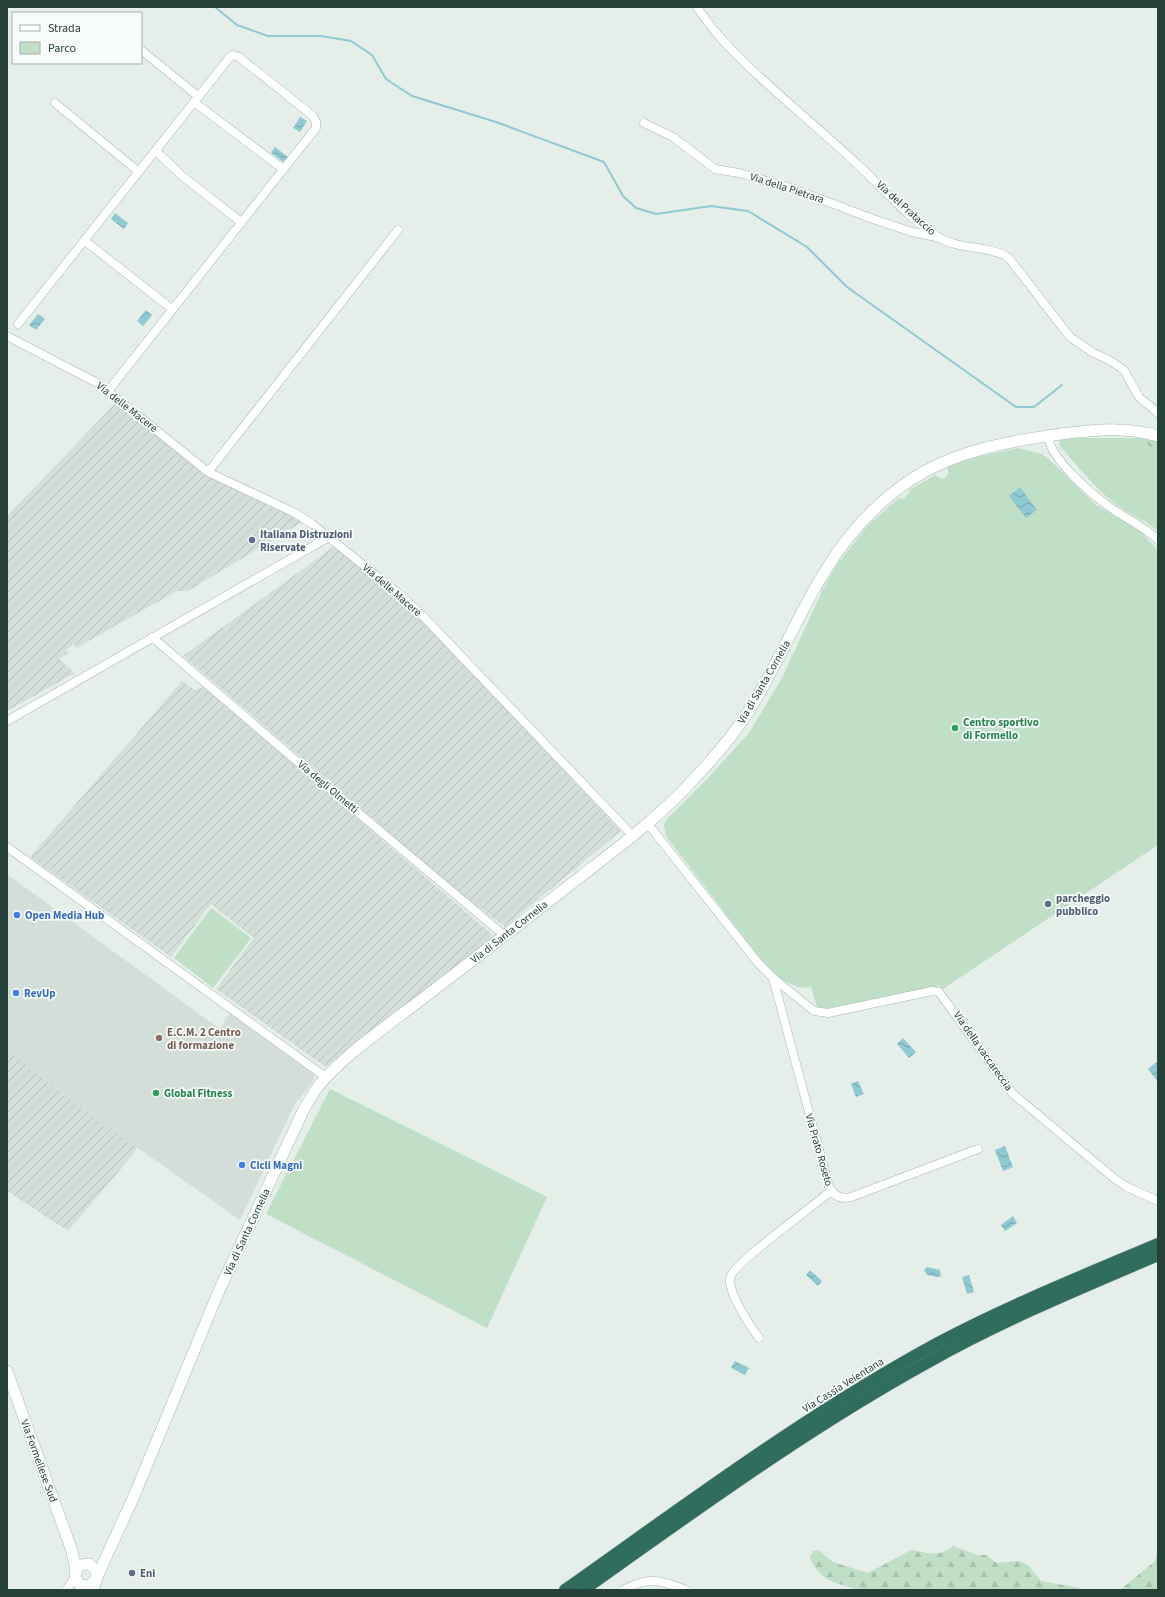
<svg xmlns="http://www.w3.org/2000/svg" width="1165" height="1597" viewBox="0 0 1165 1597" font-family="'Source Sans 3',sans-serif">
  <style>
    .built { fill: #d4ded9 }
    .industrial { fill: url(#industrial-furrows) }
    .green { fill: #bfdfc7 }
    .forest { fill: url(#forest-firs) }
    .water { fill: url(#water-waves) }
    .lines { fill: none; stroke-linecap: round; stroke-linejoin: round }
    .stream { stroke: #8fc9d2; stroke-width: 2 }
    .street-casing { stroke: #a8b7b1; stroke-width: 9 }
    .secondary-casing { stroke: #a4bab2; stroke-width: 12 }
    .highway-casing { stroke: #c2cac7; stroke-width: 13 }
    .street { stroke: #fff; stroke-width: 8 }
    .secondary { stroke: #fff; stroke-width: 11 }
    .highway { stroke: #316d5f; stroke-width: 12 }
    .service-dot { fill: #5c6f8a; stroke: #f7fbf9; stroke-width: 1.5 }
    .leisure-dot { fill: #2e9e5b; stroke: #f7fbf9; stroke-width: 1.5 }
    .shop-dot { fill: #3f7fe0; stroke: #f7fbf9; stroke-width: 1.5 }
    .education-dot { fill: #8d6e63; stroke: #f7fbf9; stroke-width: 1.5 }
    .labels { text-anchor: middle; dominant-baseline: central; stroke-width: 3.5; stroke-linejoin: round; paint-order: stroke }
    .street-label { font-size: 11px; fill: #254138; stroke: #f7fbf9 }
    .service-label { font-size: 11px; font-weight: bold; fill: #4e5e75; stroke: #f7fbf9; text-anchor: start }
    .leisure-label { font-size: 11px; font-weight: bold; fill: #27864d; stroke: #f7fbf9; text-anchor: start }
    .shop-label { font-size: 11px; font-weight: bold; fill: #366cbe; stroke: #f7fbf9; text-anchor: start }
    .education-label { font-size: 11px; font-weight: bold; fill: #785e54; stroke: #f7fbf9; text-anchor: start }
  </style>
  <defs>
    <pattern id="industrial-furrows" width="10" height="10" patternUnits="userSpaceOnUse"><rect width="10" height="10" fill="#d4ded9"/><path d="M-1 1l2-2M0 10L10 0M9 11l2-2" fill="none" stroke="#b6c0bb"/></pattern>
    <pattern id="forest-firs" width="22" height="20" patternUnits="userSpaceOnUse"><rect width="22" height="20" fill="#bfdfc7"/><path d="M5 1l3.5 6h-7zM16 11l3.5 6h-7z" fill="#a4c1ac"/></pattern>
    <pattern id="water-waves" width="16" height="10" patternUnits="userSpaceOnUse"><rect width="16" height="10" fill="#8fc9d2"/><path d="M0 5q4-4 8 0t8 0" fill="none" stroke="#75a5ab"/></pattern>
  </defs>
  <rect width="100%" height="100%" fill="#e6eeea"/>
  <path class="built" d="M 7,874 L 220,1029 L 230,1013 L 314,1074 L 313,1081 L 294,1106 L 240,1220 L 84,1110 L 7,1050 Z"/>
  <g class="industrial">
    <path d="M 115,404 L 121,405 L 203,472 L 304,521 L 188,591 L 177,591 L 76,648 L 74,644 L 66,650 L 68,653 L 59,659 L 75,673 L 7,711 L 7,516 Z"/>
    <path d="M 336,545 L 412,609 L 621,831 L 505,927 L 450,885 L 183,656 Z"/>
    <path d="M 182,681 L 195,690 L 204,687 L 494,936 L 326,1067 L 216,989 L 254,938 L 211,904 L 171,957 L 30,857 Z"/>
    <path d="M 7,1050 L 84,1110 L 137,1147 L 131,1157 L 68,1231 L 7,1191 Z"/>
  </g>
  <g class="green">
    <path d="M 1061,438 L 1142,438 L 1158,456 L 1158,532 C 1146,519 1140,521 1127,512 C 1100,496 1080,468 1059,445 Z"/>
    <path d="M 1018,448 L 1042,454 L 1050,460 L 1096,505 L 1140,531 L 1158,550 L 1158,845 L 943,989 L 939,986 L 818,1010 L 811,987 C 788,992 769,967 755,952 L 666,836 L 664,825 L 666,820 L 708,778 L 749,733 L 782,678 L 824,587 L 837,565 L 868,525 L 899,498 L 903,499 L 910,492 L 909,490 L 935,475 L 942,479 L 948,475 L 948,466 L 977,457 Z"/>
    <path d="M 211,908 L 251,938 L 213,988 L 174,958 Z"/>
    <path d="M 330,1089 L 547,1197 L 487,1328 L 266,1214 Z"/>
  </g>
  <g class="forest">
    <path d="M 1142,438 L 1158,442 L 1158,456 Z"/>
    <path d="M 953,1546 L 977,1555 L 986,1555 L 997,1563 L 1019,1561 L 1028,1565 L 1041,1581 L 1090,1590 L 857,1590 C 834,1581 822,1583 810,1558 L 813,1551 L 818,1550 L 833,1562 L 868,1573 L 911,1550 C 930,1553 937,1558 953,1546 Z"/>
    <path d="M 1158,1553 L 1158,1590 L 1120,1590 L 1154,1562 Z"/>
  </g>
  <g class="water">
    <path d="M 300,117 L 307,121 L 300,132 L 293,128 Z"/>
    <path d="M 275,147 L 288,157 L 283,162 L 271,153 Z"/>
    <path d="M 115,213 L 128,223 L 124,229 L 111,219 Z"/>
    <path d="M 146,310 L 152,315 L 143,326 L 137,321 Z"/>
    <path d="M 38,314 L 45,319 L 36,330 L 29,325 Z"/>
    <path d="M 1020,487 L 1037,510 L 1026,518 L 1009,496 Z"/>
    <path d="M 903,1038 L 916,1052 L 909,1058 L 897,1044 Z"/>
    <path d="M 1158,1061 L 1158,1080 L 1157,1081 L 1148,1069 Z"/>
    <path d="M 858,1081 L 864,1094 L 856,1097 L 851,1084 Z"/>
    <path d="M 1005,1146 L 1013,1167 L 1003,1171 L 995,1150 Z"/>
    <path d="M 1013,1216 L 1017,1223 L 1005,1231 L 1001,1225 Z"/>
    <path d="M 927,1267 L 940,1270 L 941,1276 L 938,1277 L 927,1275 L 924,1270 Z"/>
    <path d="M 810,1270 L 822,1281 L 818,1286 L 806,1275 Z"/>
    <path d="M 969,1275 L 974,1292 L 967,1294 L 962,1277 Z"/>
    <path d="M 735,1361 L 749,1368 L 745,1375 L 731,1368 Z"/>
  </g>
  <g class="lines">
    <path class="stream" d="M 215,7 L 237,25 L 268,36 L 321,36 L 351,41 L 372,55 L 386,79 L 412,96 L 496,122 L 604,162 L 623,196 L 636,208 L 656,214 L 711,206 L 748,211 L 807,247 L 847,287 L 1016,407 L 1034,407 L 1062,385"/>
    <g class="street-casing">
      <g id="street">
        <path d="M 697,7 C 704,17 711,28 719,36 C 761,83 812,121 857,164 C 881,186 911,221 938,237 C 959,250 987,245 1008,257 L 1070,337 L 1092,352 L 1109,360 L 1124,370 L 1139,397 L 1158,413"/>
        <path d="M 141,50 L 199,97"/>
        <path d="M 194,102 L 283,169"/>
        <path d="M 55,103 L 139,172"/>
        <path d="M 644,123 L 673,137 L 715,169 L 739,173 L 794,189 L 873,219 L 912,232 L 936,237"/>
        <path d="M 156,151 L 181,175 L 241,222"/>
        <path d="M 85,241 L 172,309"/>
        <path d="M 18,324 L 229,58 L 233,55 L 239,57 L 313,116 L 316,122 L 316,128 L 108,391"/>
        <path d="M 7,336 L 99,384 L 208,472 L 293,512 L 311,523 L 398,593 L 422,615 L 633,836"/>
        <path d="M 1048,436 C 1050,458 1089,492 1107,505 C 1123,518 1143,525 1158,540"/>
        <path d="M 208,472 L 398,230"/>
        <path d="M 152,637 L 299,763 L 505,936"/>
        <path d="M 7,721 L 329,537"/>
        <path d="M 648,824 L 759,964 L 773,978 L 814,1011 L 828,1013 L 932,991 L 939,992 L 1012,1093 L 1115,1179 L 1127,1187 L 1158,1201"/>
        <path d="M 7,847 L 327,1078"/>
        <path d="M 773,978 L 829,1187 C 834,1196 841,1200 851,1197 L 978,1149"/>
        <path d="M 759,1338 C 750,1326 728,1293 730,1278 C 732,1264 815,1205 831,1191"/>
        <path d="M 66,1590 L 75,1578"/>
        <path d="M 623,1590 C 648,1576 661,1580 686,1590"/>
      </g>
    </g>
    <g class="secondary-casing">
      <g id="secondary">
        <path d="M 7,1371 L 72,1551 L 76,1570"/>
        <path d="M 95,1581 L 89,1586 L 80,1585 L 75,1578 L 76,1570 L 81,1565 L 89,1564 L 96,1570 L 97,1577"/>
        <path d="M 93,1590 L 97,1577 L 134,1496 L 218,1293 L 304,1109 C 309,1101 314,1091 320,1084 C 350,1050 390,1024 426,996 C 477,957 529,917 580,877 C 619,847 659,817 693,780 C 714,758 734,735 750,709 C 801,626 824,538 909,481 C 954,451 1009,441 1061,434 C 1094,430 1125,426 1158,436"/>
      </g>
    </g>
    <g class="highway-casing">
      <g id="highway">
        <path d="M 565,1590 C 687,1504 808,1413 940,1342 C 1010,1305 1085,1275 1158,1244"/>
        <path d="M 583,1590 C 696,1510 808,1428 930,1361 C 1003,1320 1081,1288 1158,1255"/>
      </g>
    </g>
    <use href="#street" class="street"/>
    <use href="#secondary" class="secondary"/>
    <use href="#highway" class="highway"/>
  </g>
  <g class="service-dot">
    <circle cx="252" cy="540" r="4"/>
    <circle cx="1048" cy="904" r="4"/>
    <circle cx="132" cy="1573" r="4"/>
  </g>
  <g class="leisure-dot">
    <circle cx="955" cy="728" r="4"/>
    <circle cx="156" cy="1093" r="4"/>
  </g>
  <g class="shop-dot">
    <circle cx="17" cy="915" r="4"/>
    <circle cx="16" cy="993" r="4"/>
    <circle cx="242" cy="1165" r="4"/>
  </g>
  <circle class="education-dot" cx="159" cy="1038" r="4"/>
  <g class="labels">
    <g class="street-label">
      <text transform="translate(787 188) rotate(18)">Via della Pietrara</text>
      <text transform="translate(906 208) rotate(42)">Via del Prataccio</text>
      <text transform="translate(127 407) rotate(38)">Via delle Macere</text>
      <text transform="translate(392 590) rotate(41)">Via delle Macere</text>
      <text transform="translate(764 682) rotate(-60)">Via di Santa Cornelia</text>
      <text transform="translate(328 787) rotate(40)">Via degli Olmetti</text>
      <text transform="translate(509 932) rotate(-38)">Via di Santa Cornelia</text>
      <text transform="translate(983 1051) rotate(55)">Via della vaccareccia</text>
      <text transform="translate(819 1150) rotate(74)">Via Prato Roseto</text>
      <text transform="translate(247 1232) rotate(-65)">Via di Santa Cornelia</text>
      <text transform="translate(843 1385) rotate(-32)">Via Cassia Veientana</text>
      <text transform="translate(39 1461) rotate(70)">Via Formellese Sud</text>
    </g>
    <g class="service-label">
      <text x="260" y="534">Italiana Distruzioni<tspan x="260" dy="13">Riservate</tspan></text>
      <text x="1056" y="898">parcheggio<tspan x="1056" dy="13">pubblico</tspan></text>
      <text x="140" y="1573">Eni</text>
    </g>
    <g class="leisure-label">
      <text x="963" y="722">Centro sportivo<tspan x="963" dy="13">di Formello</tspan></text>
      <text x="164" y="1093">Global Fitness</text>
    </g>
    <g class="shop-label">
      <text x="25" y="915">Open Media Hub</text>
      <text x="24" y="993">RevUp</text>
      <text x="250" y="1165">Cicli Magni</text>
    </g>
    <g class="education-label">
      <text x="167" y="1032">E.C.M. 2 Centro<tspan x="167" dy="13">di formazione</tspan></text>
    </g>
  </g>
  <rect width="1165" height="1597" fill="none" stroke="#254138" stroke-width="16"/>
  <rect x="12" y="12" width="130" height="52" fill="#f7fbf9" stroke="#a3b1ac"/>
  <rect x="20" y="25" width="20" height="6" fill="#ffffff" stroke="#a3b1ac"/>
  <text x="48" y="32" font-size="12" fill="#254138">Strada</text>
  <rect x="20" y="42" width="20" height="12" fill="#bfdfc7" stroke="#a3b1ac"/>
  <text x="48" y="52" font-size="12" fill="#254138">Parco</text>
</svg>
